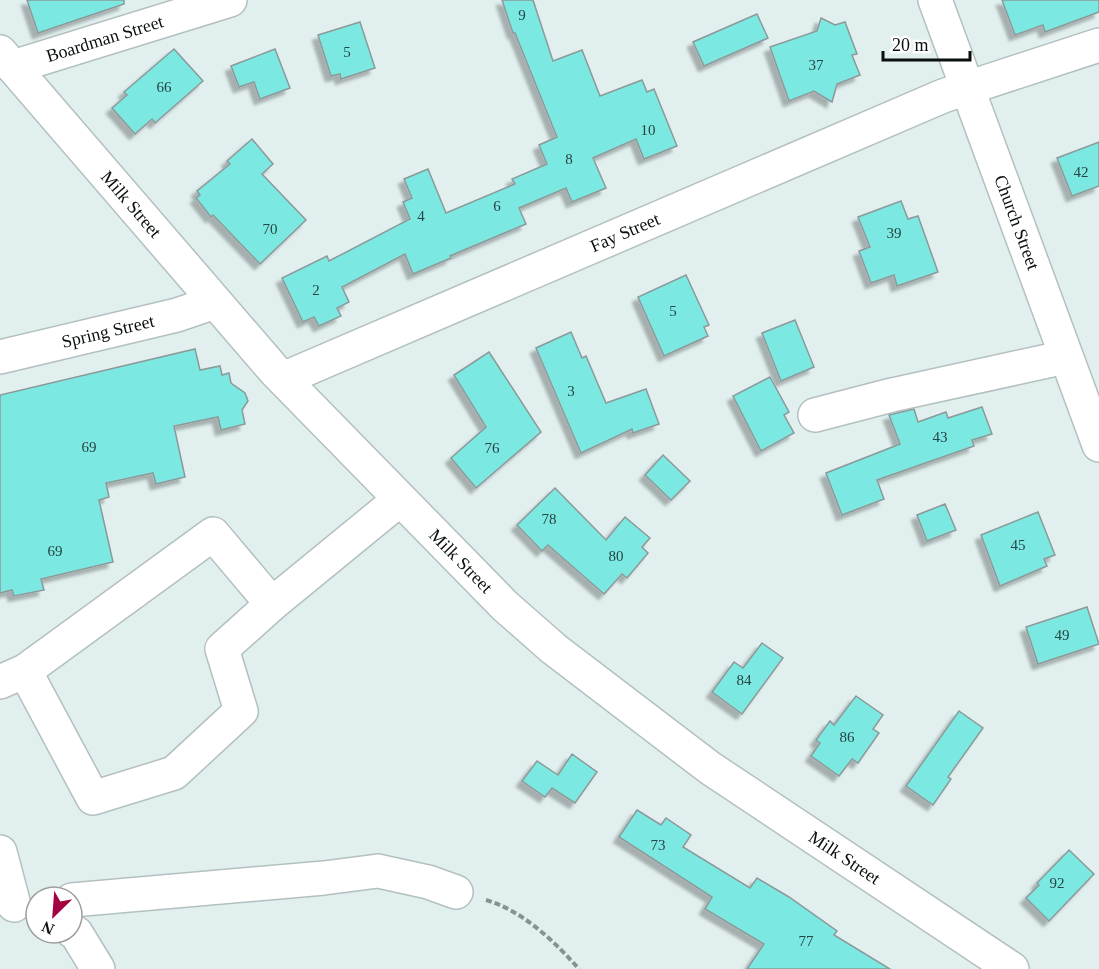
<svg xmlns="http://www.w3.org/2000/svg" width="1099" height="969" viewBox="0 0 1099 969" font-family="'Times New Roman',serif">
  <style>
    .building { fill: #7ce8e2; stroke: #8c9998; stroke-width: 1.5; filter: url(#shadow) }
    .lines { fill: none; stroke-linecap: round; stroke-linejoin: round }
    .minor-casing { stroke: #b3c0bf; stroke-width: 36 }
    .major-casing { stroke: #b3c0bf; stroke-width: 36 }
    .path { stroke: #889292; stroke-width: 4; stroke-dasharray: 6 3; stroke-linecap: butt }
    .minor { stroke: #fff; stroke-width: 33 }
    .major { stroke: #fff; stroke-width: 33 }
    .labels { text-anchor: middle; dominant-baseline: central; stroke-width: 5; stroke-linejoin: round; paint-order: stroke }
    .number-label { font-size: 15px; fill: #264544 }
    .street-label { font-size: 18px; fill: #0a0f0f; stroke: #fff }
  </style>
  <defs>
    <filter id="shadow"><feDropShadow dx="-5.5" dy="5.5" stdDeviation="1.5" flood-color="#0004"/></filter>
  </defs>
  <rect width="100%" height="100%" fill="#e1efee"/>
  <g class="building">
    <path d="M 27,0 L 124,0 L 124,4 L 38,33 Z"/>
    <path d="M 502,0 L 533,0 L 553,61 L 582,50 L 600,96 L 642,80 L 647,92 L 654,89 L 677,146 L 644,159 L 636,139 L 593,158 L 606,188 L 572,202 L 566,188 L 519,208 L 526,224 L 450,256 L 451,258 L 413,274 L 405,254 L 342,287 L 349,302 L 337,308 L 341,316 L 319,326 L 314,317 L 303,322 L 282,278 L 327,256 L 329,261 L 410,219 L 403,202 L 412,198 L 404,179 L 428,169 L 446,213 L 515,184 L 512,179 L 547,164 L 539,145 L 557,137 L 515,33 L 513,33 Z"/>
    <path d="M 1002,0 L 1099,0 L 1099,12 L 1045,32 L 1043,25 L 1015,35 Z"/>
    <path d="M 757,14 L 768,38 L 704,66 L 693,42 Z"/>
    <path d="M 821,18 L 835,25 L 845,22 L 857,54 L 852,55 L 860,75 L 837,84 L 832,102 L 814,91 L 789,101 L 770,47 L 817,31 Z"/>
    <path d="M 360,22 L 375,68 L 341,79 L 340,74 L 331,76 L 318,35 Z"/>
    <path d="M 174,49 L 203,81 L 155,123 L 152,119 L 135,134 L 112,108 L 127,95 L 124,92 Z"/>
    <path d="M 275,49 L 290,88 L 260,99 L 254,82 L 239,87 L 231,66 Z"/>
    <path d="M 252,139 L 273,164 L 262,174 L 306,220 L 260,264 L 213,215 L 211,217 L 196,198 L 200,195 L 197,191 L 230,164 L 227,161 Z"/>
    <path d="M 1099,142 L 1099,186 L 1072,196 L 1057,158 Z"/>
    <path d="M 901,201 L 908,219 L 918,216 L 938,272 L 897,286 L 894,275 L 871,283 L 859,251 L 870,247 L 858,217 Z"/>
    <path d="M 686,275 L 709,325 L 704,327 L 708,336 L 664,356 L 638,297 Z"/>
    <path d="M 795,320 L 814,367 L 781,381 L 762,333 Z"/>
    <path d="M 571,332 L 582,358 L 586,356 L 606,403 L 646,389 L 659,424 L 633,433 L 632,429 L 581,453 L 536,348 Z"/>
    <path d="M 195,349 L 200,370 L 220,366 L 222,375 L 229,373 L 231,383 L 245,393 L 248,401 L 242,410 L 245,424 L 221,430 L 218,417 L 174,426 L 185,477 L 156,484 L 153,473 L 106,483 L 109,497 L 99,500 L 113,562 L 41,579 L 44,590 L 14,596 L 12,590 L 0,593 L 0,395 Z"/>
    <path d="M 489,352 L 541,432 L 476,488 L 451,458 L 486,427 L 454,375 Z"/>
    <path d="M 770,377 L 789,412 L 784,415 L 794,433 L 761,451 L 733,396 Z"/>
    <path d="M 982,407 L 992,434 L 972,440 L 974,446 L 877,480 L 884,499 L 842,515 L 826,473 L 900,444 L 889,415 L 914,409 L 918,422 L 946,412 L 948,418 Z"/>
    <path d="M 663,455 L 690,481 L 671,500 L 645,475 Z"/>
    <path d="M 555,488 L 606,540 L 625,517 L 650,538 L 642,547 L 648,553 L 627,578 L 622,574 L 604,594 L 548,545 L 542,551 L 517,525 Z"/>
    <path d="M 945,504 L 956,530 L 927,541 L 917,515 Z"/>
    <path d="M 1038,512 L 1055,555 L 1044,559 L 1047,566 L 1000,586 L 981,535 Z"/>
    <path d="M 1087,607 L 1099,644 L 1038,664 L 1026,627 Z"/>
    <path d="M 762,643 L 783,658 L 742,714 L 712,692 L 734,662 L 743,668 Z"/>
    <path d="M 856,696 L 883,715 L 873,729 L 879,733 L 858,763 L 852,759 L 839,776 L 811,756 L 820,743 L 816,740 L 830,721 L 834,725 Z"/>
    <path d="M 959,711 L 983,728 L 948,777 L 951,779 L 933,805 L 906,786 Z"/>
    <path d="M 572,754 L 597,772 L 575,803 L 552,788 L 545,797 L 522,781 L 537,761 L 558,775 Z"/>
    <path d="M 637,810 L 661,825 L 666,818 L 691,835 L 683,847 L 750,888 L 757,878 L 789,897 L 837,931 L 834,935 L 890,969 L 747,969 L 764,944 L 705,909 L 712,897 L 619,837 Z"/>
    <path d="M 1069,850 L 1094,874 L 1049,921 L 1026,898 L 1039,885 L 1037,883 Z"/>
  </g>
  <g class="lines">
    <g class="minor-casing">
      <g id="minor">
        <path id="s1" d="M 935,0 L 1099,445"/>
        <path id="s2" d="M 13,67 L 230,0"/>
        <path id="s3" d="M 0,357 L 177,315 L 215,302"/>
        <path id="s4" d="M 283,379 L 943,96 L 1099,45"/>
        <path d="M 815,415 L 892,395 L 1066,357"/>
        <path d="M 25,671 L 93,798 L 174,773 L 241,711 L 222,649 L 272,604"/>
        <path d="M 0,682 L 25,671 L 213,534 L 272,604 L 399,500"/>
        <path d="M 0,852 L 14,905"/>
        <path d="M 72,900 L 324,878 L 378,871 L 428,882 L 456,892"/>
        <path d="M 72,931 L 76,933 L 98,969"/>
      </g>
    </g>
    <g class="major-casing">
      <g id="major">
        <path id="s5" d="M 0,52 L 275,371 L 505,606 L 554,649 L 710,768 L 1012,969"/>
      </g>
    </g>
    <path class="path" d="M 486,900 C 523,911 554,941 579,969"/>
    <use href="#minor" class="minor"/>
    <use href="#major" class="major"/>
  </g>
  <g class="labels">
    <g class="number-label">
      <text x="522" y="15">9</text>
      <text x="347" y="52">5</text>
      <text x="816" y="65">37</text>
      <text x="164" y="87">66</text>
      <text x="648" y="130">10</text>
      <text x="569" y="159">8</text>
      <text x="1081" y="172">42</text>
      <text x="497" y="206">6</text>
      <text x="421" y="216">4</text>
      <text x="270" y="229">70</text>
      <text x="894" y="233">39</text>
      <text x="316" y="290">2</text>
      <text x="673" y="311">5</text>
      <text x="571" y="391">3</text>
      <text x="940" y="437">43</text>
      <text x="89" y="447">69</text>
      <text x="492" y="448">76</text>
      <text x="549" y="519">78</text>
      <text x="1018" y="545">45</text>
      <text x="55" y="551">69</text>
      <text x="616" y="556">80</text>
      <text x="1062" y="635">49</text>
      <text x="744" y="680">84</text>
      <text x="847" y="737">86</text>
      <text x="658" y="845">73</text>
      <text x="1057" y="883">92</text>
      <text x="806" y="941">77</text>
    </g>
    <g class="street-label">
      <text stroke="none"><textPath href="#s2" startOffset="96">Boardman Street</textPath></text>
      <text stroke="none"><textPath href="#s5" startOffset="201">Milk Street</textPath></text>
      <text stroke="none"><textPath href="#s1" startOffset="237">Church Street</textPath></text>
      <text stroke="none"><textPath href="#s4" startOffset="372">Fay Street</textPath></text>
      <text stroke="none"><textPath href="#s3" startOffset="111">Spring Street</textPath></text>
      <text stroke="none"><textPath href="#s5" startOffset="687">Milk Street</textPath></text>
      <text stroke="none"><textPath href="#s5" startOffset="1173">Milk Street</textPath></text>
    </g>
  </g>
  <g transform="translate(54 915) rotate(205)"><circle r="28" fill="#ffffff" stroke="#9d9f9f" stroke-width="1.5"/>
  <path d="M0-4.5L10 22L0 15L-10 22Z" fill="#a10441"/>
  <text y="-9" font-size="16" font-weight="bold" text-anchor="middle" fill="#0a0f0f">N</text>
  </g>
  <path d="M883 51v9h87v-9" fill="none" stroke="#0a0f0f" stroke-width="3"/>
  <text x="892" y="51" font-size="18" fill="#0a0f0f" stroke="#ffffff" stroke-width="4.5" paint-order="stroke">20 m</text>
</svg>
